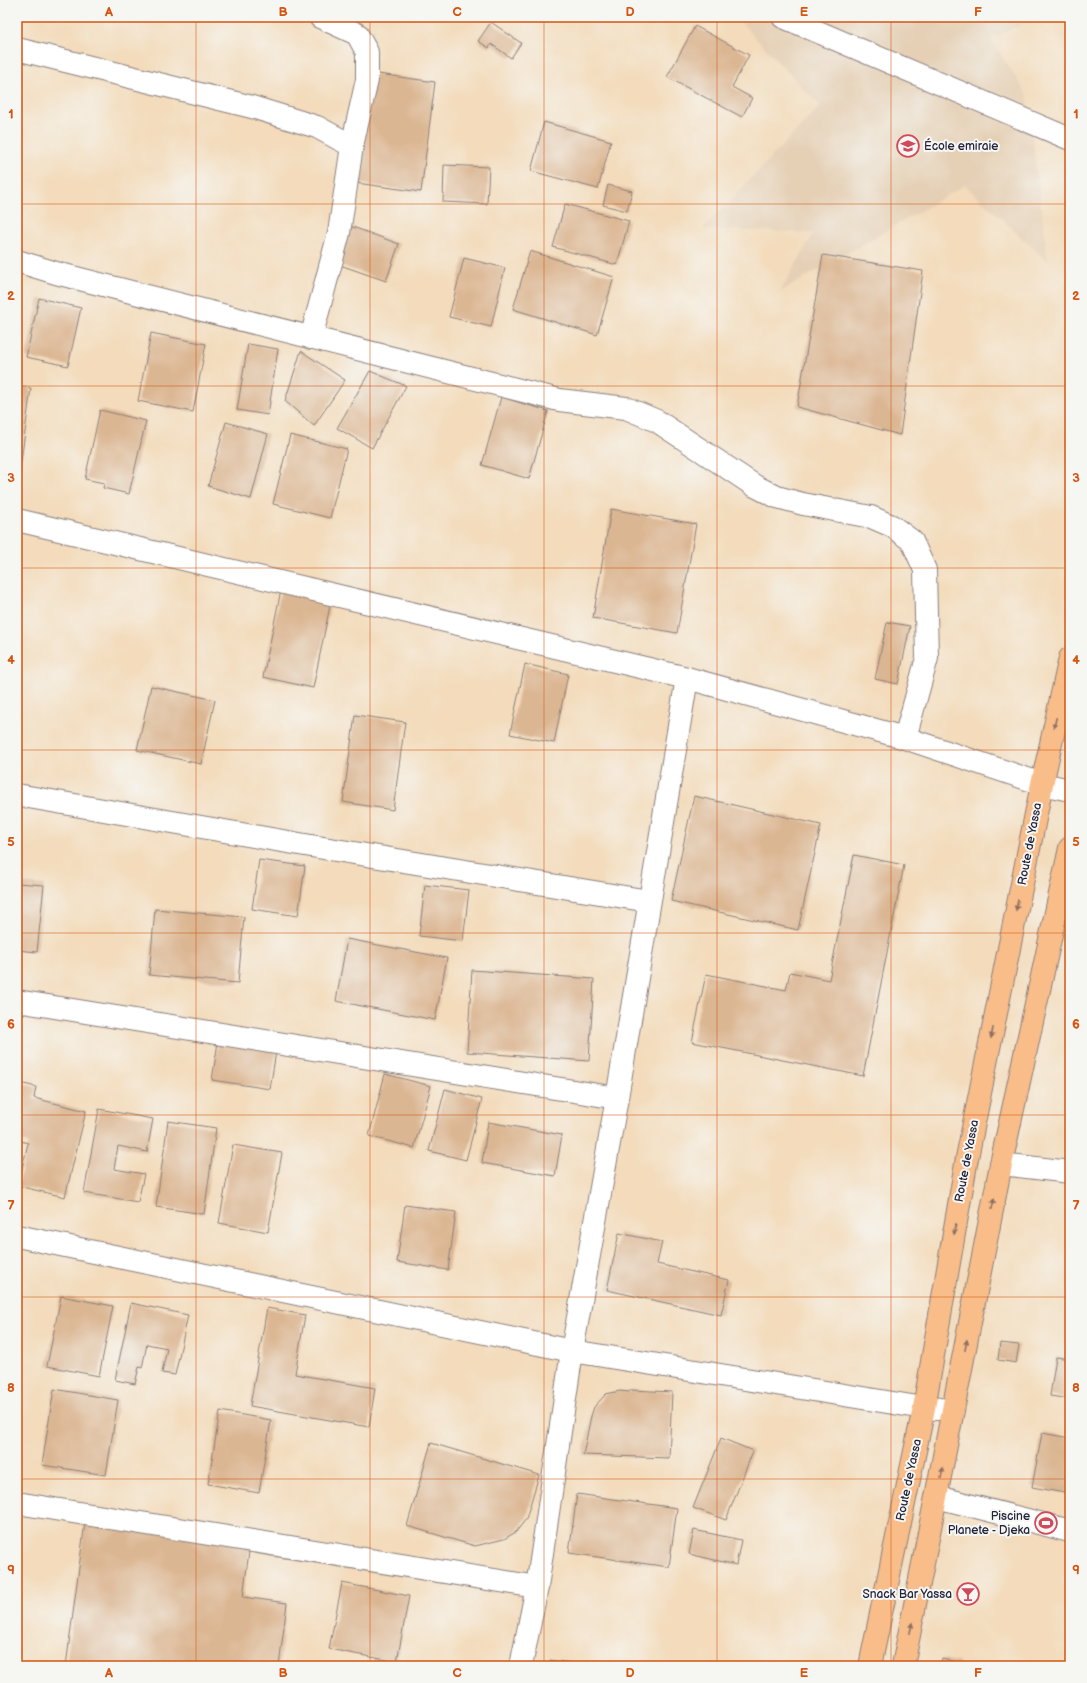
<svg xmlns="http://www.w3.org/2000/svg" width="1087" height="1683" viewBox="0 0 1087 1683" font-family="'Balsamiq Sans',sans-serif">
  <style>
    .built { fill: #e5d0b6 }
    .building { fill: #dbb692 }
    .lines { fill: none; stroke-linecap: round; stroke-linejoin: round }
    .minor-casing { stroke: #8a7e7b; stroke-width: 24 }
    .major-casing { stroke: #8a7e7b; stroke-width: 24 }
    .minor { stroke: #fff; stroke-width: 22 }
    .major { stroke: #f8bd89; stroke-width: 22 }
    .oneway { fill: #8d7062 }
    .grid { fill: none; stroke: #d45411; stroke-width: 1; stroke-opacity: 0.55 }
    .labels { text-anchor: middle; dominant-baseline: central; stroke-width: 4; stroke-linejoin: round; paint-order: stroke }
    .poi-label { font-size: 12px; fill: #22223b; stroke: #f6f6f2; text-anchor: end }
    .street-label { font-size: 12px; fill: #22223b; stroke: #f6f6f2 }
    .neatline { fill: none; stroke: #d45411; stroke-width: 1.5 }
    .grid-label { font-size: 13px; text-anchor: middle; font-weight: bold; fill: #d45411 }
  </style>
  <rect width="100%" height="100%" fill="#f6f6f2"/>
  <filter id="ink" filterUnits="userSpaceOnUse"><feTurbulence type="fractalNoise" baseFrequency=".025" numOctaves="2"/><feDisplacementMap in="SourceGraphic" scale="8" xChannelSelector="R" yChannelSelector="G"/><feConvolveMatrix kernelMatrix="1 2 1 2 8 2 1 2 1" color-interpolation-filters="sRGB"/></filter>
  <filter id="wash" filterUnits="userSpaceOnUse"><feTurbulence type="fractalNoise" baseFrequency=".012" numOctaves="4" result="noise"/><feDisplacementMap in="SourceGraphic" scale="16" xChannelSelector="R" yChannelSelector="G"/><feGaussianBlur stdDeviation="0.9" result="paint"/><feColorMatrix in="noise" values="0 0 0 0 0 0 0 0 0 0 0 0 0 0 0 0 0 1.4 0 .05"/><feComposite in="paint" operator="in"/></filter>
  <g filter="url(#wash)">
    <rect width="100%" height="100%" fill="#f3dbbb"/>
    <path class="built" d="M 736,17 L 1036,17 L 991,39 L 1027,95 L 1048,262 L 965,185 L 780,292 L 814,233 L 703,229 L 820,106 Z"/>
    <g id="blocks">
      <g class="building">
        <path d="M 491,22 L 521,43 L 511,58 L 491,44 L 489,48 L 478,41 Z"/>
        <path d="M 695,26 L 749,55 L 732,87 L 752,98 L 742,117 L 667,77 Z"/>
        <path d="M 364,72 L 435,82 L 421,192 L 349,182 Z"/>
        <path d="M 544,122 L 611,141 L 598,189 L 531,171 Z"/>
        <path d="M 444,165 L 489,167 L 487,204 L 443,202 Z"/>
        <path d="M 608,185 L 632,191 L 627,211 L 603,205 Z"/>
        <path d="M 565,204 L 629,221 L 617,265 L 553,247 Z"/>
        <path d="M 350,226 L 399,244 L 386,281 L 337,264 Z"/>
        <path d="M 530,251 L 614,277 L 597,335 L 513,309 Z"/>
        <path d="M 823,255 L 923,271 L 900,435 L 797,407 Z"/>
        <path d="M 464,258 L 505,268 L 491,327 L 449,317 Z"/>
        <path d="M 39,298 L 81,308 L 68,366 L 26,357 Z"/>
        <path d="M 151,333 L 206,344 L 193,412 L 138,401 Z"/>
        <path d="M 248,344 L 278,349 L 268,415 L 237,410 Z"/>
        <path d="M 301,351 L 345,380 L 314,426 L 285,401 Z"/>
        <path d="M 370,371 L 406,386 L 372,448 L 337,428 Z"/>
        <path d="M 17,386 L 31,388 L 19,476 L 17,476 Z"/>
        <path d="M 501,397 L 548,411 L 529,479 L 482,465 Z"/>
        <path d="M 100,410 L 146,421 L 129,494 L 103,488 L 104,483 L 85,479 Z"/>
        <path d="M 226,422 L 268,434 L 251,499 L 208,486 Z"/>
        <path d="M 290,435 L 347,449 L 330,518 L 273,504 Z"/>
        <path d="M 611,509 L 696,524 L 677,633 L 593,618 Z"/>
        <path d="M 281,590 L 331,601 L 313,688 L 263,677 Z"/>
        <path d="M 887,622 L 910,626 L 898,684 L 875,679 Z"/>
        <path d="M 525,664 L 568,674 L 554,743 L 510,734 Z"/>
        <path d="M 151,686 L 215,700 L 201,764 L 137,750 Z"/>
        <path d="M 355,715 L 405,722 L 393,810 L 343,802 Z"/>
        <path d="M 694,796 L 821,825 L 798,930 L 671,901 Z"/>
        <path d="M 854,855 L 904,865 L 863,1076 L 692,1042 L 706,974 L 786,990 L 790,972 L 829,980 Z"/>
        <path d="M 259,860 L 305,866 L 298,916 L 252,909 Z"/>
        <path d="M 17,883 L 44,885 L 37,952 L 17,950 Z"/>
        <path d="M 425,885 L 469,890 L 463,941 L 419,936 Z"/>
        <path d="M 155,909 L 244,917 L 238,983 L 149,975 Z"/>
        <path d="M 347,939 L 447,958 L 435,1020 L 336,1001 Z"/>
        <path d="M 472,970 L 594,979 L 589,1061 L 467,1052 Z"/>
        <path d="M 219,1036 L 277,1045 L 270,1089 L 212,1080 Z"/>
        <path d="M 385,1074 L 431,1086 L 414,1148 L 369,1136 Z"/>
        <path d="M 17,1082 L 36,1087 L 34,1098 L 86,1111 L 65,1197 L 18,1186 L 28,1143 L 17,1140 Z"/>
        <path d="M 445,1089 L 482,1099 L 466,1160 L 429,1151 Z"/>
        <path d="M 99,1109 L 153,1119 L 147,1152 L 118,1146 L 114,1169 L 144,1174 L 138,1202 L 84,1193 Z"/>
        <path d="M 168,1121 L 216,1128 L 204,1214 L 156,1207 Z"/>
        <path d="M 488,1122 L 562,1135 L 555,1176 L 482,1163 Z"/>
        <path d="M 233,1145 L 282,1153 L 268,1232 L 219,1223 Z"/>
        <path d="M 405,1205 L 456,1212 L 448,1270 L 397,1262 Z"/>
        <path d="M 619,1233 L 662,1242 L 657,1264 L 729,1280 L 721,1315 L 607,1290 Z"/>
        <path d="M 61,1296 L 113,1306 L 99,1376 L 47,1366 Z"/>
        <path d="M 131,1303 L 188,1315 L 175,1375 L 162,1373 L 167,1348 L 147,1344 L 142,1368 L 139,1367 L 135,1384 L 115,1380 Z"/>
        <path d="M 267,1308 L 305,1315 L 295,1374 L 375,1388 L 369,1427 L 250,1406 Z"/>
        <path d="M 1000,1343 L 1019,1345 L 1016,1363 L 998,1360 Z"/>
        <path d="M 1056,1357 L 1070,1359 L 1070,1399 L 1050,1396 Z"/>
        <path d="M 54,1389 L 118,1400 L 106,1475 L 42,1465 Z"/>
        <path d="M 631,1390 L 672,1392 L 669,1458 L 583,1455 L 591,1416 L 594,1407 L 606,1394 L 620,1391 L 629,1392 Z"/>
        <path d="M 220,1411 L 271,1420 L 259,1493 L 208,1484 Z"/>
        <path d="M 1042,1433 L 1070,1438 L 1070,1494 L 1032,1487 Z"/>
        <path d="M 721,1438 L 753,1451 L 726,1520 L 693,1508 Z"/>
        <path d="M 431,1443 L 539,1475 L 526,1519 L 516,1532 L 504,1539 L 475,1546 L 407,1526 Z"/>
        <path d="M 577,1494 L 677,1508 L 669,1567 L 569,1553 Z"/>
        <path d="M 85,1522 L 250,1544 L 243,1597 L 287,1603 L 279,1666 L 66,1666 Z"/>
        <path d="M 694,1530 L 741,1540 L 736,1565 L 689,1554 Z"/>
        <path d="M 342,1583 L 409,1596 L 397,1662 L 329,1649 Z"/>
        <path d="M 942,1659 L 960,1663 L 960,1666 L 940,1666 Z"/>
        <path d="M 550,1660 L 587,1665 L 587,1666 L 549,1666 Z"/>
      </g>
    </g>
  </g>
  <g filter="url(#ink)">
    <use href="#blocks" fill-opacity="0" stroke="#8a7e7b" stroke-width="1"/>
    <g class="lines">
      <g class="minor-casing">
        <g id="minor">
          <path d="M 783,17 L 1070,139"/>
          <path d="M 17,49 L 252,107 L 317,127 L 352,146"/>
          <path d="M 17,261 L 56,273 L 559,400 L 626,408 L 657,421 L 755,486 L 777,497 L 803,504 L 871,517 L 892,526 L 912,541 L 925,570 L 927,658 L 905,738"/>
          <path d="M 311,338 L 339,233 L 352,146 L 367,80 L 367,52 L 357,34 L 320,17"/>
          <path d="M 17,520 L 687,678 L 905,738 L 1042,784 L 1070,790"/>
          <path d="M 17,795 L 311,846 L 649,901"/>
          <path d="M 17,1001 L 617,1098"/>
          <path d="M 1001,1164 L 1070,1172"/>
          <path d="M 17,1236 L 572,1351 L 924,1408 L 953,1410"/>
          <path d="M 937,1497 L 1070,1531"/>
          <path d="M 17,1503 L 537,1587"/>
          <path d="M 521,1666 L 537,1587 L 572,1351 L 617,1098 L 687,678"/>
        </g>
      </g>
      <g class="major-casing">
        <g id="major">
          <path d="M 870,1666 L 924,1408 L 967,1158 L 1042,784 L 1070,658"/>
          <path d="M 903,1666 L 1001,1164 L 1070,848"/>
        </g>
      </g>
      <use href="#minor" class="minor"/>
      <use href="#major" class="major"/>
    </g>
    <defs><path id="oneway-solid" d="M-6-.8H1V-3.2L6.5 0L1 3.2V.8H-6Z"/></defs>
    <g class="oneway">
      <use href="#oneway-solid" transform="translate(1055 723) rotate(103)"/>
      <use href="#oneway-solid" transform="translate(1017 905) rotate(101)"/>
      <use href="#oneway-solid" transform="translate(992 1033) rotate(101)"/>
      <use href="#oneway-solid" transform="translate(993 1204) rotate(-79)"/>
      <use href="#oneway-solid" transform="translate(955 1229) rotate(100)"/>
      <use href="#oneway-solid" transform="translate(966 1345) rotate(-79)"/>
      <use href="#oneway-solid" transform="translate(942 1473) rotate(-79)"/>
      <use href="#oneway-solid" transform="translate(911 1628) rotate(-79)"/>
    </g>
  </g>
  <path class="grid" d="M 196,17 L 196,1666M 370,17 L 370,1666M 544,17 L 544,1666M 717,17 L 717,1666M 891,17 L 891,1666M 17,204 L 1070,204M 17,386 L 1070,386M 17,568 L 1070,568M 17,750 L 1070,750M 17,933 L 1070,933M 17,1115 L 1070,1115M 17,1297 L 1070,1297M 17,1479 L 1070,1479"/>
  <defs>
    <g id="school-ring" transform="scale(1.15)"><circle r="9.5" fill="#f6f6f2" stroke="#d1495b" stroke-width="1.5"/><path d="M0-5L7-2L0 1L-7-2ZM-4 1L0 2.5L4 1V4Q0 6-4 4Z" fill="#d1495b"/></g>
    <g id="stadium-ring" transform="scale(1.15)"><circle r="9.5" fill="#f6f6f2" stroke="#d1495b" stroke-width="1.5"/><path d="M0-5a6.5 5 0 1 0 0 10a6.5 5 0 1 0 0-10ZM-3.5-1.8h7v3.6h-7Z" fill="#d1495b"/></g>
    <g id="bar-ring" transform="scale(1.15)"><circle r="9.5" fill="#f6f6f2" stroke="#d1495b" stroke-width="1.5"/><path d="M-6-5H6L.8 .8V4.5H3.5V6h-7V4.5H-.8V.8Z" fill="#d1495b"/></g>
  </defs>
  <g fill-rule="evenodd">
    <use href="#school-ring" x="908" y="146"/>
    <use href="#stadium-ring" x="1046" y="1523"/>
    <use href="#bar-ring" x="968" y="1594"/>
  </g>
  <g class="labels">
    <g class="poi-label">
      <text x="924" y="146" text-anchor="start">École emiraie</text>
      <text x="1030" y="1516">Piscine<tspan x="1030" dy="14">Planete - Djeka</tspan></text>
      <text x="952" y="1594">Snack Bar Yassa</text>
    </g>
    <g class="street-label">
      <text transform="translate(1030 844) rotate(-79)">Route de Yassa</text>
      <text transform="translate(967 1161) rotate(-79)">Route de Yassa</text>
      <text transform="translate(909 1480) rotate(-78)">Route de Yassa</text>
    </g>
  </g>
  <rect width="1087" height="1683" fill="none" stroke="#f6f6f2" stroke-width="44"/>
  <rect x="22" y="22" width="1043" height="1639" class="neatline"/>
  <g class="grid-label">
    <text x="109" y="16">A</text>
    <text x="283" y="16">B</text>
    <text x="457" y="16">C</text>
    <text x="630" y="16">D</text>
    <text x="804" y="16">E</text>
    <text x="978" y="16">F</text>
    <text x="11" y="118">1</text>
    <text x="1076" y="118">1</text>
    <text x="11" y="300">2</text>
    <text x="1076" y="300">2</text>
    <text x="11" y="482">3</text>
    <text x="1076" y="482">3</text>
    <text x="11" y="664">4</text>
    <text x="1076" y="664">4</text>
    <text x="11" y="846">5</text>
    <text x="1076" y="846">5</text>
    <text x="11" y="1028">6</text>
    <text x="1076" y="1028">6</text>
    <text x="11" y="1210">7</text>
    <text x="1076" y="1210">7</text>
    <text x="11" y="1392">8</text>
    <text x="1076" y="1392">8</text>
    <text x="11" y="1574">9</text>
    <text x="1076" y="1574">9</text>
    <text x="109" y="1677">A</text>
    <text x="283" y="1677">B</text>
    <text x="457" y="1677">C</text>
    <text x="630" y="1677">D</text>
    <text x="804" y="1677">E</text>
    <text x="978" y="1677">F</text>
  </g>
</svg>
